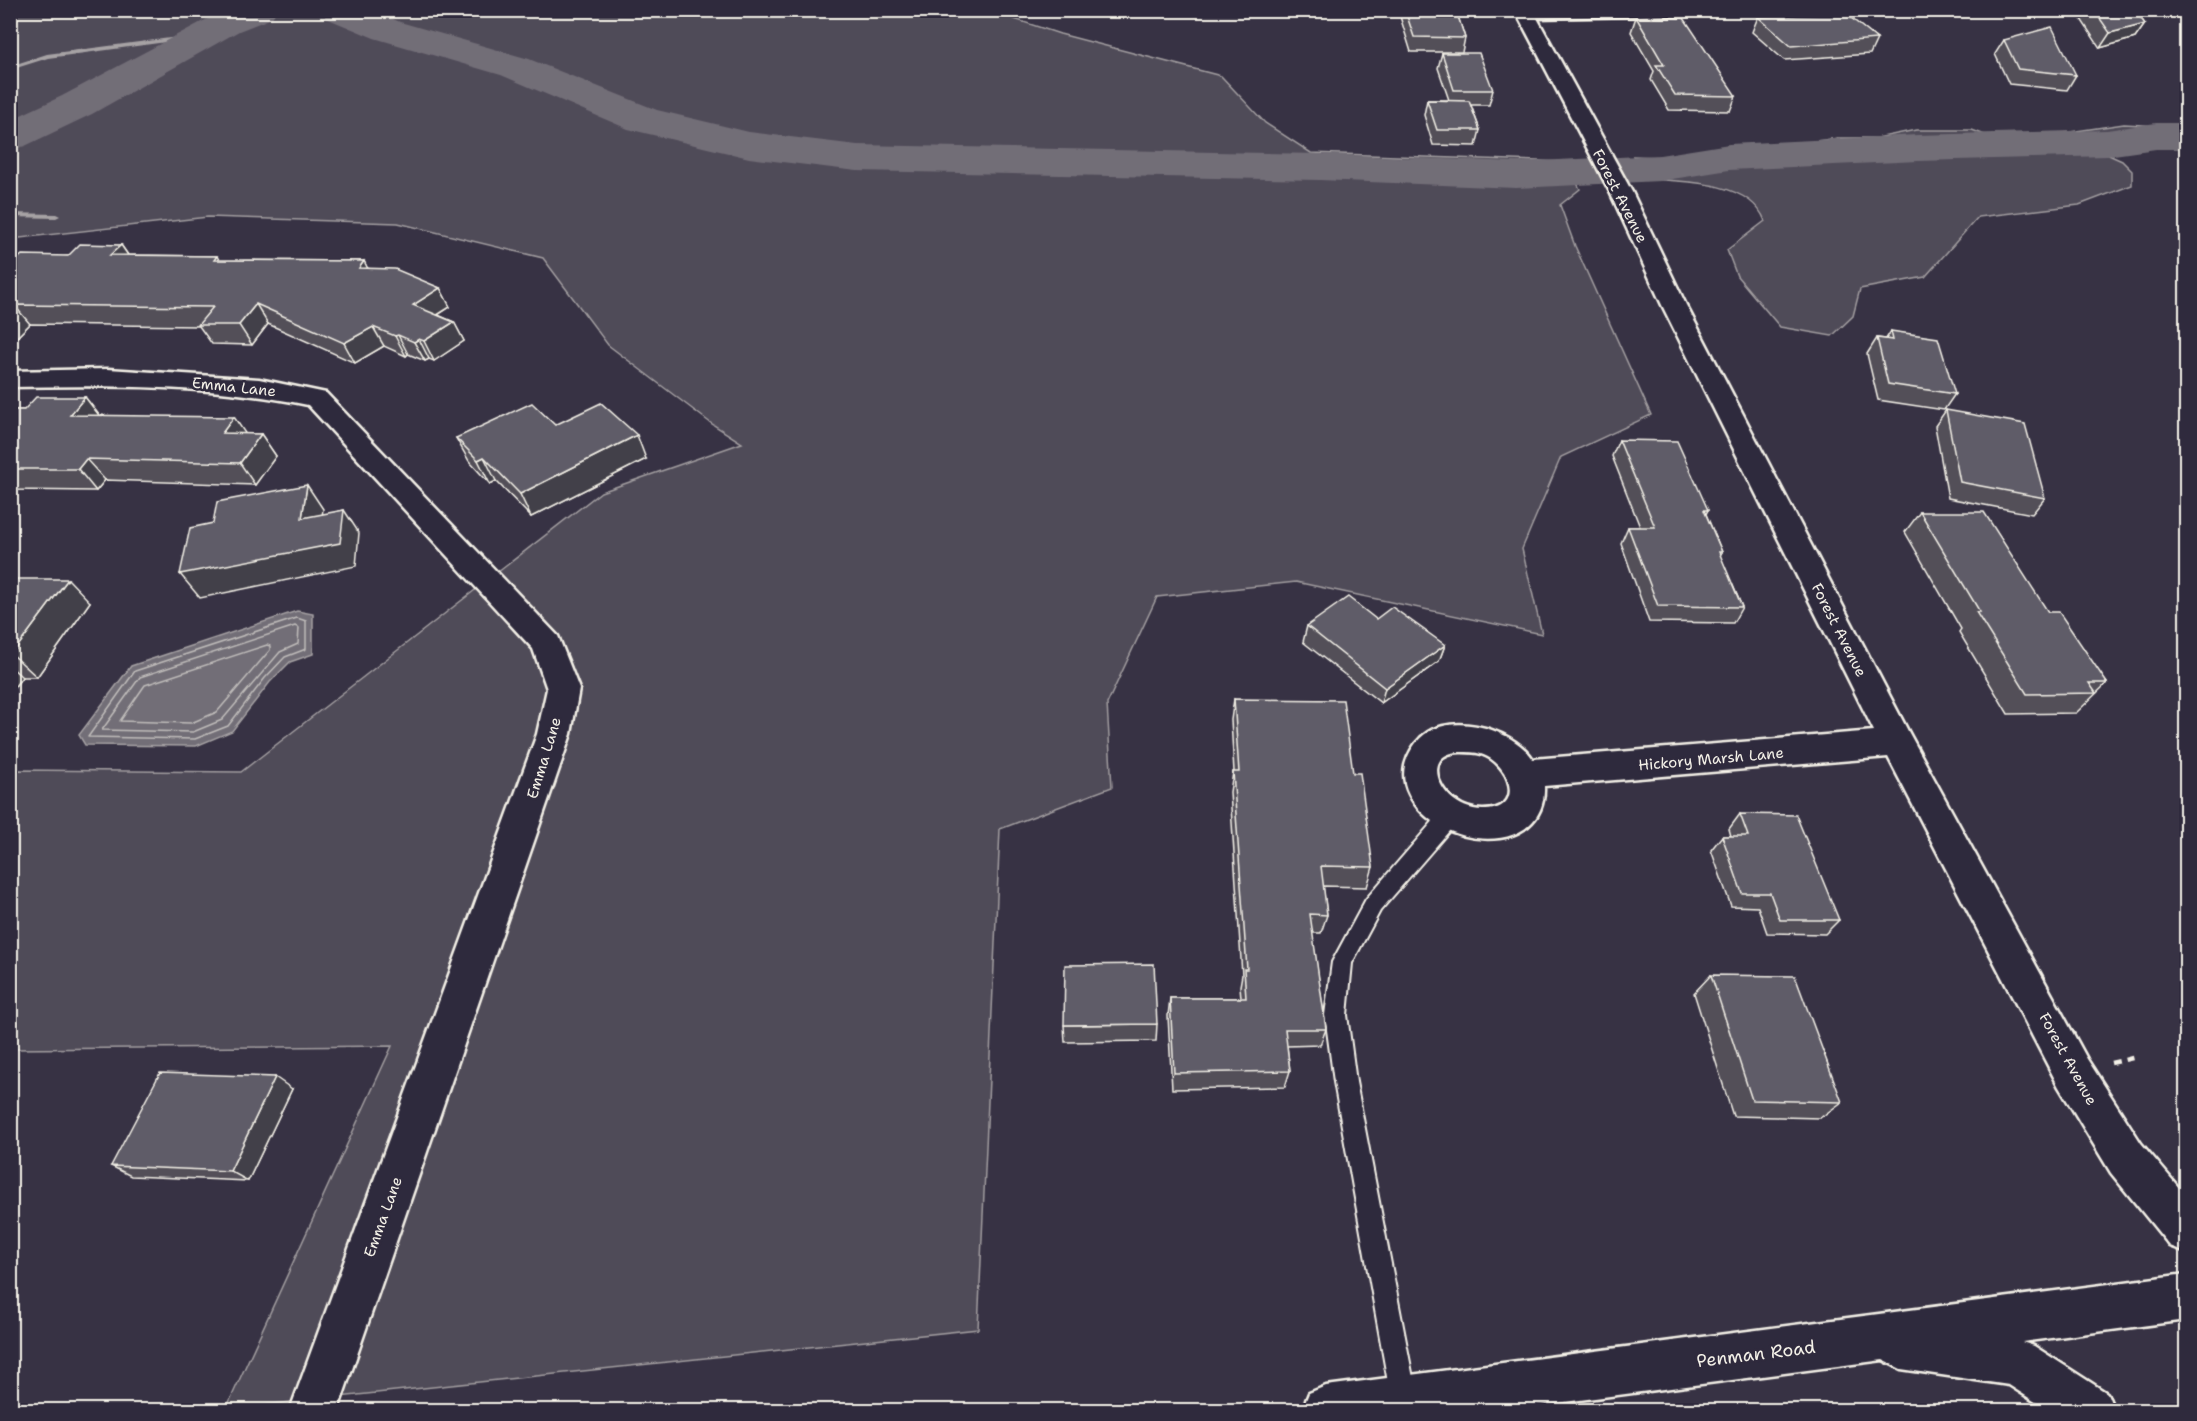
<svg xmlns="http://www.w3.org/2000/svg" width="2197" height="1421" viewBox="0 0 2197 1421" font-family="'Shantell Sans',sans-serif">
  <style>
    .green { fill: #504b59; stroke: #a29ea0; stroke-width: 1.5 }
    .water { fill: #726e77; stroke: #a6a2a4; stroke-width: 1.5 }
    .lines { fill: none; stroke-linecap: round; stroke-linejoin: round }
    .shore { stroke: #c0bdbb; stroke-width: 1.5 }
    .stream { fill: #a6a2a4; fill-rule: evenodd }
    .river { fill: #726e77; fill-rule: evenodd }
    .service-casing { stroke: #f4f1e8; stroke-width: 4 }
    .minor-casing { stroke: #f4f1e8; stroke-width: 5 }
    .tertiary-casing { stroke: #f4f1e8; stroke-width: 5 }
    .path { stroke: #f4f1e8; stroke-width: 4.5; stroke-dasharray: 8 6; stroke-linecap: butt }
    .service { fill: #2f2a3d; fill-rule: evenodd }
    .minor { fill: #2f2a3d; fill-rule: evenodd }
    .tertiary { fill: #2f2a3d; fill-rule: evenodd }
    .wall { fill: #524f59; stroke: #f4f1e8; stroke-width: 1.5 }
    .shaded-wall { fill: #424048; stroke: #f4f1e8; stroke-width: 1.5 }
    .building { fill: #5f5c67; stroke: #f4f1e8; stroke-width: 1.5 }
    .labels { text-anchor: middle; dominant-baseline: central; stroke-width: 5; stroke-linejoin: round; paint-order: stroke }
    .street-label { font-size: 15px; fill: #f4f1e8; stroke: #2f2a3d }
    .near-street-label { font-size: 18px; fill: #f4f1e8; stroke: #2f2a3d }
  </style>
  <rect width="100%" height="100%" fill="#373244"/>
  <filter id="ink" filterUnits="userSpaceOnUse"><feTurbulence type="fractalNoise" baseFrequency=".0167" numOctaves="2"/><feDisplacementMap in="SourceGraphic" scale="12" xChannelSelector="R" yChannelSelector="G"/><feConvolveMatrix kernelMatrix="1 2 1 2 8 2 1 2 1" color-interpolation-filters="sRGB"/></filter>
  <g filter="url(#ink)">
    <g class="green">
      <path d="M 319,10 L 362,20 L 359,11 L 998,11 L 1005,16 L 1060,34 L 1221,76 L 1265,123 L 1311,153 L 1566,162 L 1580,189 L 1560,205 L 1575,246 L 1651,415 L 1561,457 L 1522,549 L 1542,634 L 1296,582 L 1157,597 L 1107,704 L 1112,787 L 1000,829 L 978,1329 L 226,1409 L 392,1046 L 11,1049 L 10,780 L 18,770 L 241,772 L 601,492 L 742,443 L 712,424 L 608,345 L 543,258 L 398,223 L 208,217 L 11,239 L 11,11 Z"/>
      <path d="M 2124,124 L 2161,126 L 2160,147 L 2104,153 L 2122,161 L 2132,171 L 2132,185 L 2079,205 L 1978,217 L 1925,277 L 1860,289 L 1853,316 L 1832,336 L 1780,327 L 1737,276 L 1727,250 L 1765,221 C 1750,180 1680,181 1643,179 L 1633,156 L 1689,158 L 1708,149 L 1733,146 L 1780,146 L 1838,138 L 1877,138 L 1916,130 L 1972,130 L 1988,136 L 2021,139 Z"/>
    </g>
    <path class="water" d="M 297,611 L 313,614 L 313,654 L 290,662 L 270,682 L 232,731 L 196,746 L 85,745 L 79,735 L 131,666 Z"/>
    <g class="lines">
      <g class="shore">
        <path d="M 297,618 L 306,621 L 306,649 L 285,657 L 265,678 L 228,726 L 195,739 L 88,737 L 135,671 Z"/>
        <path d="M 295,626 L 299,628 L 298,644 L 280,652 L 222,720 L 193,732 L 102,730 L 140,677 Z"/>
        <path d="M 267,645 L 270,646 L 270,650 L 217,712 L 191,723 L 120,721 L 145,685 Z"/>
      </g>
      <g class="stream">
        <path d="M 201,34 L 204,36 L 203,37 L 48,58 L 10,70 L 10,66 L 47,54 Z"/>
        <path d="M 10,213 L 56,214 L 60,216 L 56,218 L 10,217 Z"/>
      </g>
      <g class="river">
        <path d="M 224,10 L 277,10 L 272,18 L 239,31 L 92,114 L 25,146 L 10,150 L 10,120 L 62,96 Z"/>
        <path d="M 321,10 L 373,10 L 400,22 L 529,59 L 657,110 L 749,132 L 857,145 L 1320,154 L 1516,162 L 1660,155 L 1729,144 L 1918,135 L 2107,130 L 2156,123 L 2186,123 L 2186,149 L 2156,149 L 2107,156 L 1918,161 L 1729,170 L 1660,181 L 1516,188 L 1320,180 L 857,171 L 749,158 L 628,129 L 501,75 L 374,38 L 326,18 Z"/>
      </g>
      <g class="service-casing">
        <path id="service" d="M 1449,809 L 1456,811 L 1459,817 L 1456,823 L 1380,911 L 1352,963 L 1347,1015 L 1356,1082 L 1417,1399 L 1413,1408 L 1408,1410 L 1395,1408 L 1391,1399 L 1334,1082 L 1325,1015 L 1332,962 L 1366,899 L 1442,811 Z"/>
      </g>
      <g class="minor-casing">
        <g id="minor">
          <path d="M 1515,10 L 1696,10 L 1687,15 L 1537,18 L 1632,192 L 1686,305 L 1909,733 L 2087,1059 L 2141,1143 L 2186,1196 L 2186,1252 L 2170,1246 L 2111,1173 L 2059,1087 L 1888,757 L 1544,786 C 1547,859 1436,851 1409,794 C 1400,776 1404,759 1416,743 C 1442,708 1512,727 1533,759 L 1874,731 L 1662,305 L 1610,192 ZM 1462,752 C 1468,752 1475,752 1481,754 C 1510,763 1527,810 1483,810 C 1440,810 1416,751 1462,752 Z"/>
          <path d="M 108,369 L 259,379 L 326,393 L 558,636 L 579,689 L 571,734 L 338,1410 L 290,1410 L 537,734 L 547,689 L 533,649 L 308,405 C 211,385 110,385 10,387 L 10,371 Z"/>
        </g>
      </g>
      <g class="tertiary-casing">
        <path id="tertiary" d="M 2186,1274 L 2186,1320 L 2022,1342 L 2034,1346 L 2107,1393 L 2114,1410 L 2048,1410 L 2009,1385 L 1901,1369 L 1883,1360 L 1504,1410 L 1302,1410 L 1309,1393 L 1326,1386 Z"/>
      </g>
      <path class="path" d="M 2111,1063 L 2137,1057"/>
      <use href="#service" class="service"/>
      <use href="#minor" class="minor"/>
      <use href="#tertiary" class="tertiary"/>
    </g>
    <g class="wall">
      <rect x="1096" y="10" width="37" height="4"/>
      <path d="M 1398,10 L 1456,10 L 1465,38 L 1462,52 L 1411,52 Z"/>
      <path d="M 2075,10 L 2135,10 L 2145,24 L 2135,38 L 2100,48 Z"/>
      <path d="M 1636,17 L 1736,96 L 1730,111 L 1669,110 L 1651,80 L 1654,71 L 1631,32 Z"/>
      <path d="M 1758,17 L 1877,39 L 1870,54 L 1784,60 L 1752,32 Z"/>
      <path d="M 2004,40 L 2076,75 L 2067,90 L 2009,84 L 1995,54 Z"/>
      <path d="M 1442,53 L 1493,90 L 1489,105 L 1471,105 L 1480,130 L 1476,146 L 1433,145 L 1424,115 L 1427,100 L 1449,100 L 1438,68 Z"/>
      <path d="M 121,245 L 128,255 L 217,256 L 219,260 L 364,261 L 367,268 L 440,288 L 450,307 L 438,315 L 454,322 L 464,341 L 434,361 L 429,359 L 425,361 L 408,354 L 406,356 L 384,346 L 355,363 L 268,324 L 252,345 L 212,344 L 199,326 L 30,324 L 10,344 L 10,265 L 68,256 Z"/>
      <path d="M 1891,331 L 1955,394 L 1944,410 L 1878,400 L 1867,354 L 1877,338 L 1886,339 Z"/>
      <path d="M 85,397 L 99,415 L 246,434 L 261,434 L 276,456 L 255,485 L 105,480 L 96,491 L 10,490 L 10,410 L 24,410 Z"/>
      <path d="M 1946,410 L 2045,498 L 2032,514 L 1948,498 L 1935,426 Z"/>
      <path d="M 555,425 L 646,459 L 531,517 L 496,481 L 490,484 L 469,461 L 456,438 Z"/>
      <path d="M 1619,440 L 1708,510 L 1706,514 L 1722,552 L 1720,556 L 1742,607 L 1733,623 L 1649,622 L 1621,543 L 1628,527 L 1640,527 L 1612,456 Z"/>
      <path d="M 1920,512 L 2048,612 L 2107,683 L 2076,713 L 2008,714 L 1959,632 L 1961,629 L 1905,532 Z"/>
      <path d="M 10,579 L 90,602 L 37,677 L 22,677 L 10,693 Z"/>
      <path d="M 1376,619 L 1445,645 L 1439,661 L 1381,703 L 1303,642 L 1307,626 Z"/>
      <path d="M 1234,699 L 1353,773 L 1373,867 L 1367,887 L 1323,886 L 1327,915 L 1321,933 L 1312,933 L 1326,1029 L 1320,1045 L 1287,1046 L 1290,1071 L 1285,1087 L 1172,1089 L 1168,1016 L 1170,998 L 1241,998 L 1240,986 L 1242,975 L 1230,792 L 1233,772 L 1234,772 L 1231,720 Z"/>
      <path d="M 1740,814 L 1839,920 L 1825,934 L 1767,933 L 1758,907 L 1731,906 L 1711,850 L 1722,836 L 1731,836 L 1729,829 Z"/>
      <path d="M 1711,975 L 1842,1102 L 1820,1118 L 1733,1116 L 1694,993 Z"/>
      <path d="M 1157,1024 L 1156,1041 L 1065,1042 L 1064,1025 Z"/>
      <path d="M 292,1089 L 248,1181 L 131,1176 L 111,1166 Z"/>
    </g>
    <g class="shaded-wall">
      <path d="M 2145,24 L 2135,38 L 2100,48 L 2110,33 Z"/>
      <path d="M 121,245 L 134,264 L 110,255 Z"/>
      <path d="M 364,261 L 374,281 L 359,268 Z"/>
      <path d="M 440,288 L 450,307 L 423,324 L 413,305 Z"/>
      <path d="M 256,304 L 268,324 L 252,345 L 239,325 Z"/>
      <path d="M 14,305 L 30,324 L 10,344 L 10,308 Z"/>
      <path d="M 454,322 L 464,341 L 434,361 L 424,341 Z"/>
      <path d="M 373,327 L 384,346 L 355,363 L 344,343 Z"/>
      <path d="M 398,335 L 408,354 L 406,356 L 395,336 Z"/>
      <path d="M 419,339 L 429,359 L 425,361 L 414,342 Z"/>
      <path d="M 85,397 L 102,419 L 70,415 Z"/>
      <path d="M 234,417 L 249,439 L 222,433 Z"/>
      <path d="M 261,434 L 276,456 L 255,485 L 240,463 Z"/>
      <path d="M 637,435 L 646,459 L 531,517 L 520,494 Z"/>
      <path d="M 484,457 L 496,481 L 490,484 L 478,460 Z"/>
      <path d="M 86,459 L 105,480 L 96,491 L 78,469 Z"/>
      <path d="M 307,485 L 323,509 L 319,541 L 302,518 Z"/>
      <path d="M 344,510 L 359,533 L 356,566 L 200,598 L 180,574 Z"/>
      <path d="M 68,579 L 90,602 L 37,677 L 12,654 Z"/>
      <path d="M 1445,645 L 1439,661 L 1381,703 L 1385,688 Z"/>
      <path d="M 10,666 L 22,677 L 10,693 Z"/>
      <path d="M 275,1077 L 292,1089 L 248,1181 L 230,1171 Z"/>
    </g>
    <g class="building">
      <path d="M 1405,10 L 1456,10 L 1465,38 L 1414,37 Z"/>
      <path d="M 2094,10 L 2135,10 L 2145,24 L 2110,33 Z"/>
      <path d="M 1845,13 L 1877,39 L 1791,46 L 1758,17 Z"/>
      <path d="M 1636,17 L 1684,18 L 1736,96 L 1675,95 L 1656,65 L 1664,65 Z"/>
      <path d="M 2052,27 L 2076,75 L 2018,69 L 2004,40 Z"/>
      <path d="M 1442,53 L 1479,53 L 1493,90 L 1454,90 Z"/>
      <path d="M 1427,100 L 1469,101 L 1480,130 L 1437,130 Z"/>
      <path d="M 80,244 L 121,245 L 110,255 L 217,256 L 214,260 L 364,261 L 359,268 L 395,269 L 440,288 L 413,305 L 454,322 L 424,341 L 419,339 L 414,342 L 398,335 L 395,336 L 373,327 L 344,343 L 256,304 L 239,325 L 198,325 L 213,307 L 14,305 L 10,308 L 10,265 L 22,255 L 68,256 Z"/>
      <path d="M 1891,331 L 1938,338 L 1955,394 L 1888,384 L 1877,338 L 1893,340 Z"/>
      <path d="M 36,397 L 85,397 L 70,415 L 234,417 L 222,433 L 261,434 L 240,463 L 86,459 L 78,469 L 10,469 L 10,410 L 24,410 Z"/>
      <path d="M 532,403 L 555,425 L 601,403 L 637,435 L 520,494 L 484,457 L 478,460 L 456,438 Z"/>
      <path d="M 1946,410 L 2025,424 L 2045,498 L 1960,482 Z"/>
      <path d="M 1619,440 L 1677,441 L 1708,510 L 1704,510 L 1722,552 L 1719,552 L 1742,607 L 1658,606 L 1628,527 L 1655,527 Z"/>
      <path d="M 307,485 L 302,518 L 344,510 L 340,543 L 180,574 L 190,528 L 213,523 L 217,502 Z"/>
      <path d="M 1920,512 L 1984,512 L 2048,612 L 2059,612 L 2107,683 L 2089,683 L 2096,693 L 2027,694 L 1976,612 L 1980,612 Z"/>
      <path d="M 10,579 L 68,579 L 12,654 L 10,654 Z"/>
      <path d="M 1348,597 L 1376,619 L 1392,607 L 1445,645 L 1385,688 L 1307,626 Z"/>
      <path d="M 1234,699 L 1343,700 L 1353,773 L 1360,773 L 1373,867 L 1321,866 L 1327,915 L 1310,914 L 1326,1029 L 1285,1029 L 1290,1071 L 1174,1073 L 1170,998 L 1246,998 L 1244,969 L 1247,969 L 1233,772 L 1239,772 Z"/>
      <path d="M 1740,814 L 1796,815 L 1839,920 L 1780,920 L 1770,893 L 1742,893 L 1722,836 L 1748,836 Z"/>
      <path d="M 1154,964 L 1157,1024 L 1064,1025 L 1065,965 Z"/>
      <path d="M 1711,975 L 1795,976 L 1842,1102 L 1752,1100 Z"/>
      <path d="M 160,1073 L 275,1077 L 230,1171 L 111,1166 Z"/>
    </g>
  </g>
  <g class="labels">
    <g class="street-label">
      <text transform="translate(1620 196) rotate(63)">Forest Avenue</text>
      <text transform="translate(234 387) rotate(6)">Emma Lane</text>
      <text transform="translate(1839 630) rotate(63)">Forest Avenue</text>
      <text transform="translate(544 758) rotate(-73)">Emma Lane</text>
      <text transform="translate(1711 759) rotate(-5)">Hickory Marsh Lane</text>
      <text transform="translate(2068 1059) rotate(61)">Forest Avenue</text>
      <text transform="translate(383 1217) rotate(-70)">Emma Lane</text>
    </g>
    <g class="near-street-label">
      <text transform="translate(1756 1354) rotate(-7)">Penman Road</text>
    </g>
  </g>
  <rect width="2197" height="1421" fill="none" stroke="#2f2a3d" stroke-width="36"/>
  <rect x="18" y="18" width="2161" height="1385" fill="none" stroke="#f4f1e8" stroke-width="2" filter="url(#ink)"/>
</svg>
